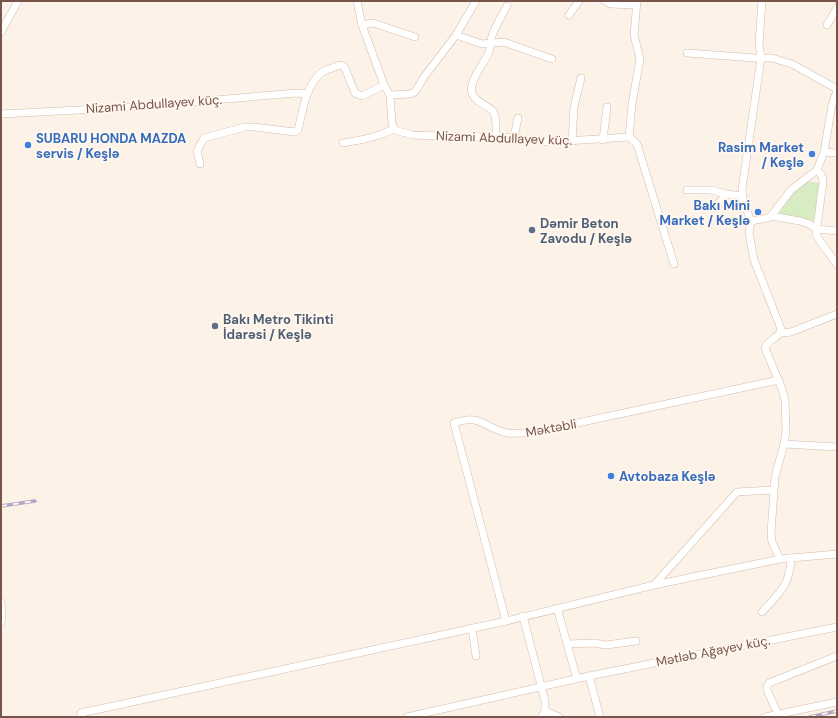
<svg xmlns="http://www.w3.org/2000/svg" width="838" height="718" viewBox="0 0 838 718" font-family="'DM Sans',sans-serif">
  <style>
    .green { fill: #d8ecc4 }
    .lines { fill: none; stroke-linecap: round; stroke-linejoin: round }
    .street-casing { stroke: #d2bbae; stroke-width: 8 }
    .street { stroke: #fff; stroke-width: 7 }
    .rail-casing { stroke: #b4a4c8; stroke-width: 3.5 }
    .rail { stroke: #fff7ee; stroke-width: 2; stroke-dasharray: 6; stroke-linecap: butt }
    .shop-dot { fill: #3f7fe0; stroke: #fff7ee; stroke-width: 1.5 }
    .service-dot { fill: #5c6f8a; stroke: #fff7ee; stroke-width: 1.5 }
    .labels { text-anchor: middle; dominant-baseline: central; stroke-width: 4; stroke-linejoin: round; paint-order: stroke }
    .street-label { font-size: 13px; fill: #78554a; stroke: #fff7ee }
    .shop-label { font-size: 13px; font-weight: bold; fill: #366cbe; stroke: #fff7ee; text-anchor: start }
    .service-label { font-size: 13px; font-weight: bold; fill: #4e5e75; stroke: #fff7ee; text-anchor: start }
  </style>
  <rect width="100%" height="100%" fill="#fdf2e7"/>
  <path class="green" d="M 807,181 L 820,183 L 814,221 L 779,214 L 788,198 Z"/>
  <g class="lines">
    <g class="street-casing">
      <g id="street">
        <path d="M 357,1 L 362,25 L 384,85 L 390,95 L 392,123 L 394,129 L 398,131 L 413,135 L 467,137 L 496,136 L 550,142 L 629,137"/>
        <path d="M 605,1 L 610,4 L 636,5"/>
        <path d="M 637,1 L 634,35 L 640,59 L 632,104 L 629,137 L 637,144 L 674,264"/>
        <path d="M 762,1 L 759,44 L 761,58 L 742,189 L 743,201 L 751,221 L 749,233 L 754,260 L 781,329 C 780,339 768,338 765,348 L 782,389 L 785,400 L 786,431 L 784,444 L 775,477 L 771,533 L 772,542 L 780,559"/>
        <path d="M 569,15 L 579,1"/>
        <path d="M 362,25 L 373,23 L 415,37"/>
        <path d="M 827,25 L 837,8"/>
        <path d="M 1,32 L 18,1"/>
        <path d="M 456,35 L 482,44 L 504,42 L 552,59"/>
        <path d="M 687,53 L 755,58 L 772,58 L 792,64 L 837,89"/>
        <path d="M 390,95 L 410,94 L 415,92 L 424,77 L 456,35 L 476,1"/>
        <path d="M 1,114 L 118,108 L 297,93 L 307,94"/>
        <path d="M 496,136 C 496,129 497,117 493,111 C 487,105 475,102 472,93 C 468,83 484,63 488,54 C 491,49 490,42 492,36 C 495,26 502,16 507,6"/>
        <path d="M 514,137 L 518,118"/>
        <path d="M 603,140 L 607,107"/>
        <path d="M 572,141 L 574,107 L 581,78"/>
        <path d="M 343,143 C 362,140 378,137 394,129"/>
        <path d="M 824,152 L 832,105 L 837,90"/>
        <path d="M 200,164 L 197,151 L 204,138 L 245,127 L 254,127 L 295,132 L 298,130 C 303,111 305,87 321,73 C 324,71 328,69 332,68 C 337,66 341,63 345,68 L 355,93 L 362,96 L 384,85"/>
        <path d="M 817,170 L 822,176 L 823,182 L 816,234 C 820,243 831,255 837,265"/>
        <path d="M 687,190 L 711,190 L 726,194 L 742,196"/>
        <path d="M 714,206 L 720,202 L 726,194"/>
        <path d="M 771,216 L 800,221 L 809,224 L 816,229 L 837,231"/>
        <path d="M 751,221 L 768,218 L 771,216 L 791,190 L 817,170 L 824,152 L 837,153"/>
        <path d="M 781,333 L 791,332 L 837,314"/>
        <path d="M 784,444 L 837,447"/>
        <path d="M 654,585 L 737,492 L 773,490"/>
        <path d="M 1,603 L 2,614 L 1,623"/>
        <path d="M 557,608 L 577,679"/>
        <path d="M 762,612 C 779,593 790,586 791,558"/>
        <path d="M 523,616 L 545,701 L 545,711 L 542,717"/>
        <path d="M 506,621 L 454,423 C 481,413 484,428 507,433 C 516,434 526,433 535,432 L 779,380"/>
        <path d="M 472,628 L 476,656"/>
        <path d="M 568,644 L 594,643 L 606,645 L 636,641"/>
        <path d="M 589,676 L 600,717"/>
        <path d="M 545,711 L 559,717"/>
        <path d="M 778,714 L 767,690 L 767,686 L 769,683 L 837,656"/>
        <path d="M 80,717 L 81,713 L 506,621 L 654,585 L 780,559 L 837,554"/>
        <path d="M 407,717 L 589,676 L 837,627"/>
        <path d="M 765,717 L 837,702"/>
      </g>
    </g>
    <use href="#street" class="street"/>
    <g class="rail-casing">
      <g id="rail">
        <path d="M 1,506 L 35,501"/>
        <path d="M 810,717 L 837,711"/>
      </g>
    </g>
    <use href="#rail" class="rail"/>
  </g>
  <g class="shop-dot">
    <circle cx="28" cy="145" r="4"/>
    <circle cx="812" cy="154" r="4"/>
    <circle cx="758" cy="212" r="4"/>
    <circle cx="611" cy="476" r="4"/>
  </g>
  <g class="service-dot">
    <circle cx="532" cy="230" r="4"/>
    <circle cx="215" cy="326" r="4"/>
  </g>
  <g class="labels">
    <g class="street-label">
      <text transform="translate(154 104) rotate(-4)">Nizami Abdullayev küç.</text>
      <text transform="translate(504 138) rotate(2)">Nizami Abdullayev küç.</text>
      <text transform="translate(551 428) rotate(-10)">Məktəbli</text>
      <text transform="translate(713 651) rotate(-11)">Mətləb Ağayev küç.</text>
    </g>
    <g class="shop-label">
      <text x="36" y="138">SUBARU HONDA MAZDA<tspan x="36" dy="15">servis / Keşlə</tspan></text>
      <text x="804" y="147" text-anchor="end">Rasim Market<tspan x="804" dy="15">/ Keşlə</tspan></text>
      <text x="750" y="205" text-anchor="end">Bakı Mini<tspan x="750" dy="15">Market / Keşlə</tspan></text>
      <text x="619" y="476">Avtobaza Keşlə</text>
    </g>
    <g class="service-label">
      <text x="540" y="223">Dəmir Beton<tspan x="540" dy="15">Zavodu / Keşlə</tspan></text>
      <text x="223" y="319">Bakı Metro Tikinti<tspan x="223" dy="15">İdarəsi / Keşlə</tspan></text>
    </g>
  </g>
  <rect width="838" height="718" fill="none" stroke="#78554a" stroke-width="4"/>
</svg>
